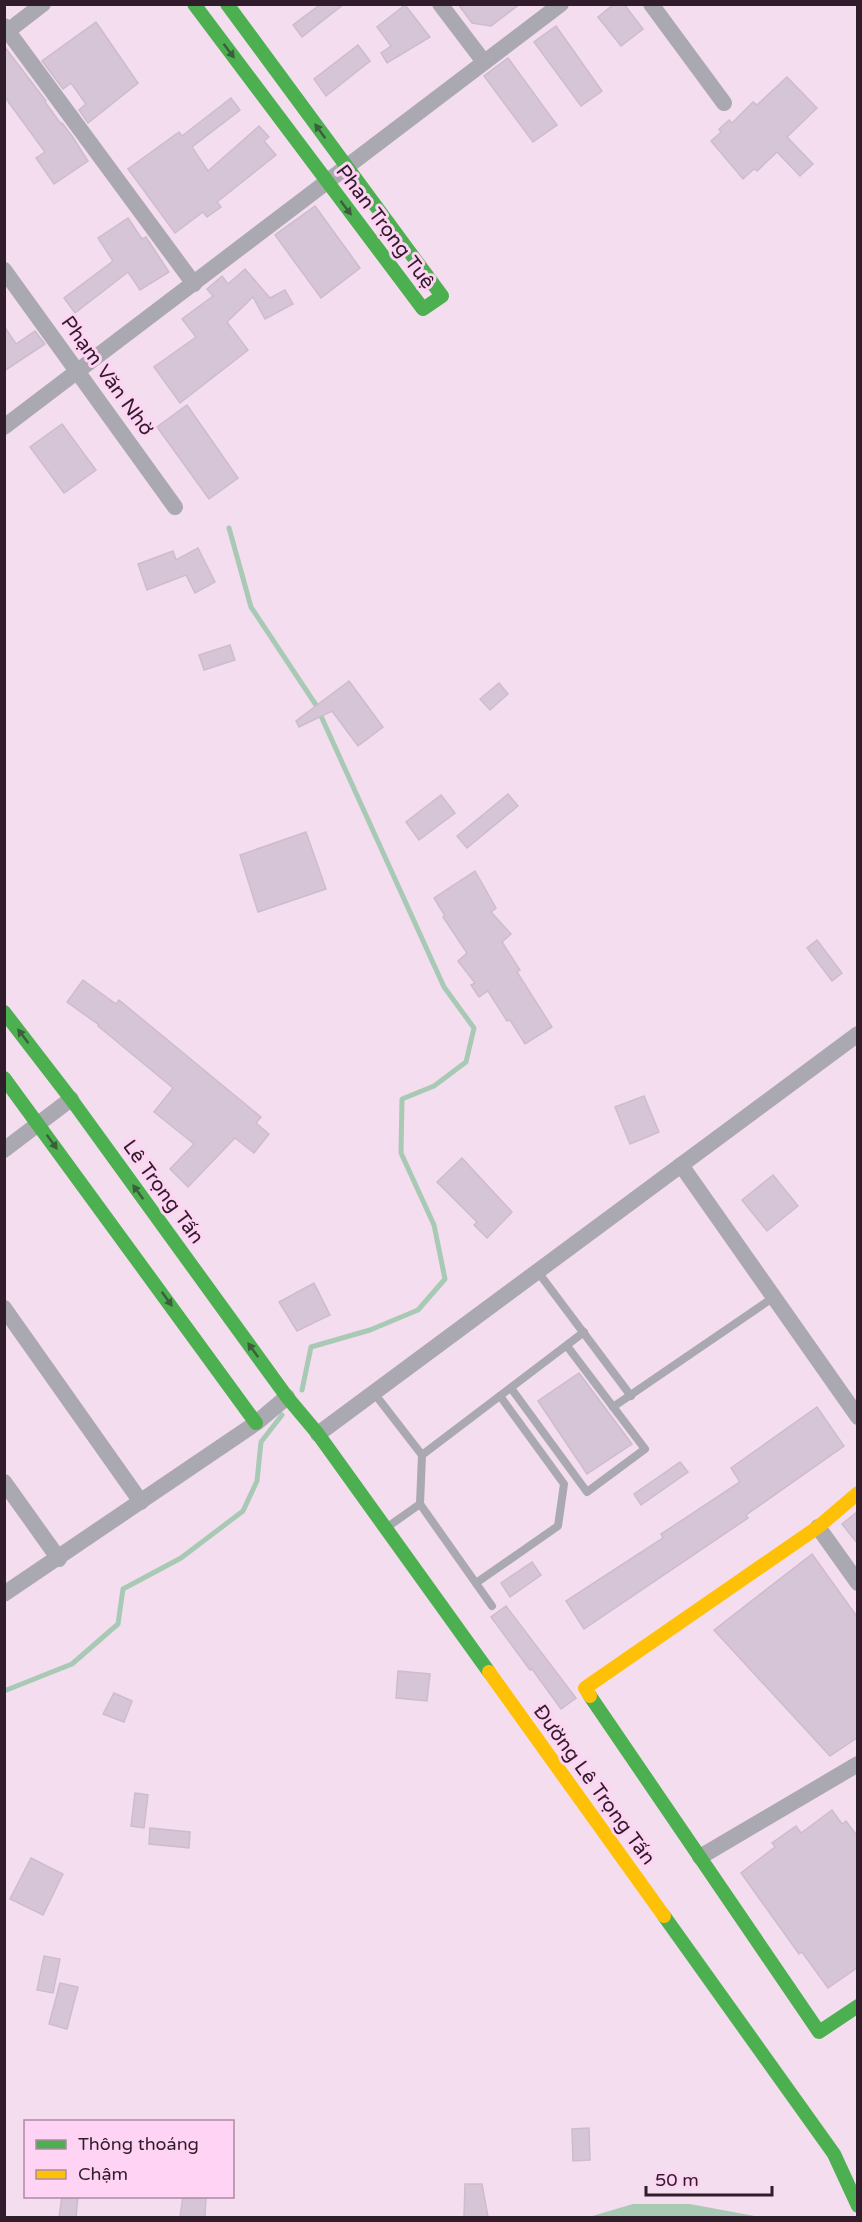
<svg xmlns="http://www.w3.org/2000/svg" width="862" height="2222" viewBox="0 0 862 2222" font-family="'Varela Round',sans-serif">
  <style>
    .water { fill: #a8cab5 }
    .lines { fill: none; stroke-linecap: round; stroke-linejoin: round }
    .stream { stroke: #a8cab5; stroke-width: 5 }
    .building { fill: #d6c5d7; stroke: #cdbccd; stroke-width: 1.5 }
    .lane { stroke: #aaa8b0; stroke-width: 8 }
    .street { stroke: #aaa8b0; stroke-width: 16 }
    .fast { stroke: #4caf50; stroke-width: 14 }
    .slow { stroke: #ffc107; stroke-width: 14 }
    .oneway { fill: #3d5e3c }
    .labels { text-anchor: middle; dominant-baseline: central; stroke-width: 6; stroke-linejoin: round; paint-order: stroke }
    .street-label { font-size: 20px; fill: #301c2b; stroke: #fed3f3 }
  </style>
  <rect width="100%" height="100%" fill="#f4ddee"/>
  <path class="water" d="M 633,2204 L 690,2204 L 760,2217 L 589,2217 Z"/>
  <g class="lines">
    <g class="stream">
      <path d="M 229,528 L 251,607 L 316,705 L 444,987 L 474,1028 L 466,1062 L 434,1086 L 402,1099 L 401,1153 L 434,1225 L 445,1279 L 418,1310 L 370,1330 L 311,1347 L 302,1390"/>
      <path d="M 4,1691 L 72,1664 L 118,1624 L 123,1589 L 181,1558 L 243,1511 L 257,1481 L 261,1442 L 282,1415"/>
    </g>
  </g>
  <g class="building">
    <path d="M 321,4 L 344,4 L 302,37 L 293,25 Z"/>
    <path d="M 458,4 L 520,4 L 491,26 L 472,23 Z"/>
    <path d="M 614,4 L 624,4 L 643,29 L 621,46 L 598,17 Z"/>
    <path d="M 405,5 L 430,37 L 387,63 L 381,53 L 391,46 L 377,27 Z"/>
    <path d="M 96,22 L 138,83 L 88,123 L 79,110 L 86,104 L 71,83 L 63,89 L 42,61 Z"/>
    <path d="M 556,26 L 602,91 L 581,106 L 534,42 Z"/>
    <path d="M 358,45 L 370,61 L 326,96 L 314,79 Z"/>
    <path d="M 4,46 L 46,101 L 45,102 L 61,124 L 62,123 L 72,136 L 88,161 L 54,184 L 36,158 L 45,152 L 4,96 Z"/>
    <path d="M 508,58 L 557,125 L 533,142 L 484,76 Z"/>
    <path d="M 787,77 L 817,108 L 787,137 L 813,164 L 800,176 L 777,152 L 757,171 L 754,169 L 743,179 L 711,141 L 721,132 L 719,129 L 729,120 L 732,123 L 753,102 L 757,105 Z"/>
    <path d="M 231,98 L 240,110 L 192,147 L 208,171 L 259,126 L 269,137 L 264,141 L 276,155 L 217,202 L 221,207 L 207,217 L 203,212 L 175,233 L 128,169 L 179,132 L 182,136 Z"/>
    <path d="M 315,206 L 360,268 L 321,298 L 275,235 Z"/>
    <path d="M 128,218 L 142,239 L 146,237 L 169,272 L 140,290 L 128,272 L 75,313 L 64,298 L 113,261 L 98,238 Z"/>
    <path d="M 245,269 L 270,298 L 285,290 L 293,304 L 265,319 L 253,297 L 227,322 L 248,350 L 180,403 L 154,367 L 196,337 L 182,319 L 213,296 L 207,289 L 222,276 L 228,284 Z"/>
    <path d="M 4,326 L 16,344 L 35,331 L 45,344 L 4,371 Z"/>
    <path d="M 187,405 L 238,478 L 209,499 L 157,427 Z"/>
    <path d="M 62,424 L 96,470 L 64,493 L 30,447 Z"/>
    <path d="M 198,548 L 215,582 L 195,593 L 186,575 L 147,590 L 138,564 L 173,551 L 176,560 Z"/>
    <path d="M 230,645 L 235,660 L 204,670 L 199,655 Z"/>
    <path d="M 349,681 L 383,727 L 358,746 L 332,711 L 299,727 L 296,721 Z"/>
    <path d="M 499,683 L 508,694 L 490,710 L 480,699 Z"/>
    <path d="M 508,794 L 518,806 L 467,848 L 457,836 Z"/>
    <path d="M 441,795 L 455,813 L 419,840 L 406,822 Z"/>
    <path d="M 306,832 L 326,889 L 258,912 L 240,855 Z"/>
    <path d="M 475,871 L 496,908 L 491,912 L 511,934 L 502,942 L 520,970 L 517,972 L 552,1027 L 525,1044 L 510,1020 L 507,1021 L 488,991 L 479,997 L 471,985 L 475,983 L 458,961 L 467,953 L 443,917 L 445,916 L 434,898 Z"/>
    <path d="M 817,940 L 842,973 L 832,981 L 807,948 Z"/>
    <path d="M 83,980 L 116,1004 L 119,1000 L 261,1117 L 256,1123 L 269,1134 L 254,1153 L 235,1138 L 188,1187 L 170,1169 L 194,1144 L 154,1112 L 173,1088 L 98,1026 L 99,1025 L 67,1002 Z"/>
    <path d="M 644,1096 L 659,1132 L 630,1144 L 615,1107 Z"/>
    <path d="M 462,1158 L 512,1212 L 487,1238 L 474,1225 L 477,1222 L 437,1182 Z"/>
    <path d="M 773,1175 L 798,1206 L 767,1231 L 742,1200 Z"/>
    <path d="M 314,1283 L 330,1315 L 297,1331 L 279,1302 Z"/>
    <path d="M 579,1373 L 632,1444 L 587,1474 L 538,1401 Z"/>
    <path d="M 817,1407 L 844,1446 L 746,1515 L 748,1518 L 584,1629 L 566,1601 L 663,1538 L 661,1534 L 740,1482 L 731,1468 Z"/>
    <path d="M 680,1462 L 688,1472 L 641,1505 L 634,1494 Z"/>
    <path d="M 858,1511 L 858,1544 L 842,1524 Z"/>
    <path d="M 812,1554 L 858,1618 L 858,1737 L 830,1756 L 714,1630 Z"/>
    <path d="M 532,1562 L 541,1575 L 510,1597 L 501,1583 Z"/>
    <path d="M 506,1606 L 576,1698 L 561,1709 L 532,1669 L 530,1670 L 491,1617 Z"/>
    <path d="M 398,1671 L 430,1674 L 427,1701 L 396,1698 Z"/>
    <path d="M 114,1693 L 132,1701 L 124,1722 L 103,1714 Z"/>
    <path d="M 135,1793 L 148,1795 L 144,1828 L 131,1826 Z"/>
    <path d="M 832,1810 L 842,1824 L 846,1821 L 858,1837 L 858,1967 L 828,1988 L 802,1952 L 799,1954 L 741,1873 L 775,1847 L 772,1843 L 796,1826 L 801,1833 Z"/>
    <path d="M 150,1828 L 190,1832 L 189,1848 L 149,1844 Z"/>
    <path d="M 31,1858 L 63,1874 L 43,1915 L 10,1899 Z"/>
    <path d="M 44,1956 L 60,1959 L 53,1993 L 37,1990 Z"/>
    <path d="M 60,1983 L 78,1987 L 67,2029 L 49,2024 Z"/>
    <path d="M 589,2128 L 590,2160 L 573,2161 L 572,2129 Z"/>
    <path d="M 465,2184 L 482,2184 L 488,2217 L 464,2217 Z"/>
    <path d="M 62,2196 L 78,2196 L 76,2217 L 59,2217 Z"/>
    <path d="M 183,2196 L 206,2196 L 205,2217 L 180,2217 Z"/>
  </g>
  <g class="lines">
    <g class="lane">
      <path d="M 538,1272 L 631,1396"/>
      <path d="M 511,1388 L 587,1492 L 645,1449 L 567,1346"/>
      <path d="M 374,1393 L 422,1455"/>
      <path d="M 613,1407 L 774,1297"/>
      <path d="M 386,1528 L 420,1504"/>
      <path d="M 476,1583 L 558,1526 L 564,1484 L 500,1396"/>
      <path d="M 492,1606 L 420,1504 L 422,1455 L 584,1332"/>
    </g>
    <g class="street">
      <path d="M 440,4 L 484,62"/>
      <path d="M 651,4 L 724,103"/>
      <path d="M 4,26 L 194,284"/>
      <path d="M 4,34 L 43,4"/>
      <path d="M 4,270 L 175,507"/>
      <path d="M 4,427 L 561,4"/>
      <path d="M 4,1150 L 71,1099"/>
      <path d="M 681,1165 L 858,1417"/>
      <path d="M 4,1308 L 141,1502"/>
      <path d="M 318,1434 L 858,1034"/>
      <path d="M 4,1482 L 59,1559"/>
      <path d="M 818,1527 L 858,1583"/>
      <path d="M 4,1594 L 256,1423 L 287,1397"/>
      <path d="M 700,1857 L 858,1764"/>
    </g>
    <g class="fast">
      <path d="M 194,4 L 423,309 L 442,296 L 227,4"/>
      <path d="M 4,1012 L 71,1099 L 287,1397 L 318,1434 L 489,1672"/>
      <path d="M 4,1078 L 256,1423"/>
      <path d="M 590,1696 L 819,2032 L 858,2006"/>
      <path d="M 664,1916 L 834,2154 L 858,2206"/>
    </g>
    <g class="slow">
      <path d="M 489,1672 L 664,1916"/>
      <path d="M 590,1696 L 585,1688 L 818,1527 L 858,1493"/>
    </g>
  </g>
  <defs><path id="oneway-solid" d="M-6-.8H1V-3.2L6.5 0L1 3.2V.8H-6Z" transform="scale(1.5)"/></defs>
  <g class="oneway">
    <use href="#oneway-solid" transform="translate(229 51) rotate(53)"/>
    <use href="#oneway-solid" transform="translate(320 131) rotate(-126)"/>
    <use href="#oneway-solid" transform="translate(346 208) rotate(53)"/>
    <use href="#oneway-solid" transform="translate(23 1036) rotate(-127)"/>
    <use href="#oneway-solid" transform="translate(52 1142) rotate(54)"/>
    <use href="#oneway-solid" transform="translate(138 1192) rotate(-126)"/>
    <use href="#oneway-solid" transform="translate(167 1299) rotate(54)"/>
    <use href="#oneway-solid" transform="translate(253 1350) rotate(-126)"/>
  </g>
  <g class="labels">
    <g class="street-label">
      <text transform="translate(385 227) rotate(53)">Phan Trọng Tuệ</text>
      <text transform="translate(107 376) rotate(54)">Phạm Văn Nhờ</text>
      <text transform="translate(163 1192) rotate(54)">Lê Trọng Tấn</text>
      <text transform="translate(594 1785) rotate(54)">Đường Lê Trọng Tấn</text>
    </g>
  </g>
  <rect width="862" height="2222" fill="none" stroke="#301c2b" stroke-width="12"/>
  <rect x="24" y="2120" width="210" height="78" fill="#fed3f3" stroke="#ac8aa3" stroke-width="1.5"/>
  <rect x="36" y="2140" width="30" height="9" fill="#4caf50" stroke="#ac8aa3" stroke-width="1.5"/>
  <text x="78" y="2150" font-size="18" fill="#301c2b">Thông thoáng</text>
  <rect x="36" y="2170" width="30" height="9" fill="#ffc107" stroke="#ac8aa3" stroke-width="1.5"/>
  <text x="78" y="2180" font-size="18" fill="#301c2b">Chậm</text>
  <path d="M646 2186v9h126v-9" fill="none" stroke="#301c2b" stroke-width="3"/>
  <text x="655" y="2186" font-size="18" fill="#301c2b" stroke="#fed3f3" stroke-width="4.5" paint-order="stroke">50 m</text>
</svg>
